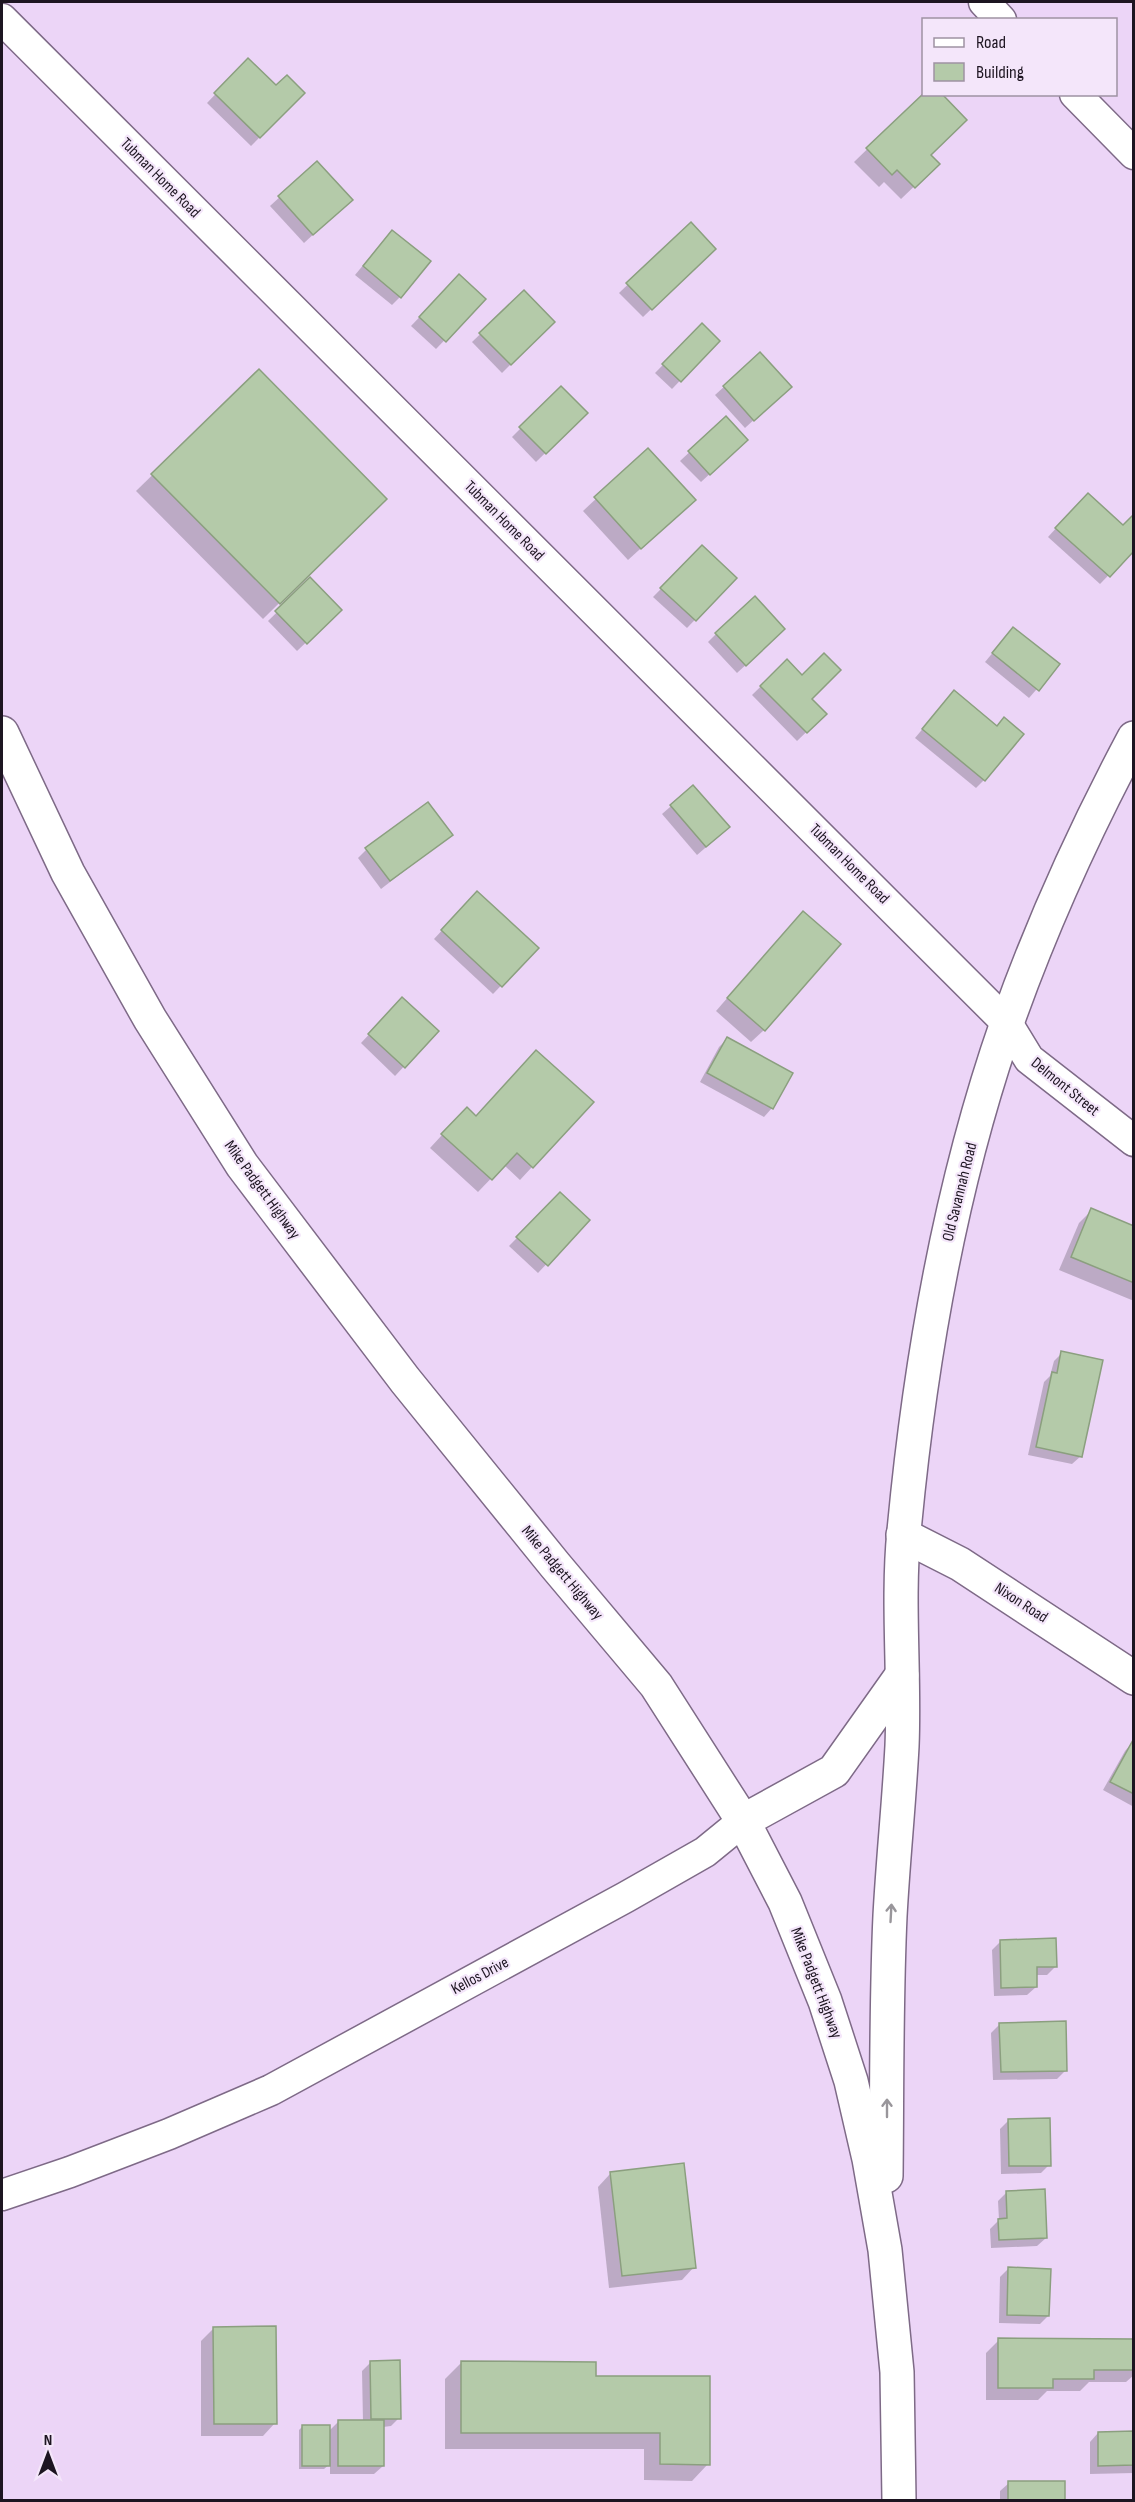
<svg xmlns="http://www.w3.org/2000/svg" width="1135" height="2502" viewBox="0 0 1135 2502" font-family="'Sofia Sans Condensed',sans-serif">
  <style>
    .shadow { fill: #0003 }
    .building { fill: #b4caa9; stroke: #8b9f7f; stroke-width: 1.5 }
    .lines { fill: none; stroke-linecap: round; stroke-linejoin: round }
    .minor-casing { stroke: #7e6a87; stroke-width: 33 }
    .tertiary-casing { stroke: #7e6a87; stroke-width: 36 }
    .secondary-casing { stroke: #7e6a87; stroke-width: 36 }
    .minor { stroke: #fff; stroke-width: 30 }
    .tertiary { stroke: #fff; stroke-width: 33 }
    .secondary { stroke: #fff; stroke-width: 33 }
    .oneway { stroke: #99969b }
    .labels { text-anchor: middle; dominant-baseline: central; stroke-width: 4.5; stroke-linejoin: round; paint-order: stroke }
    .street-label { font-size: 16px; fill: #1d1521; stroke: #f4e6fa }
  </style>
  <rect width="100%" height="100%" fill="#ecd5f7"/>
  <g class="shadow">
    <path d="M 248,60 L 276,87 L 303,93 L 251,146 L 207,103 Z"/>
    <path d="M 924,94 L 929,155 L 925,176 L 901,199 L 884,182 L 879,187 L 854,162 Z"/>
    <path d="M 317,163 L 342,208 L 304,243 L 270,206 Z"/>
    <path d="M 691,224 L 714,249 L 643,317 L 619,293 Z"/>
    <path d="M 384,240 L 400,297 L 392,305 L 355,275 Z"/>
    <path d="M 451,284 L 484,299 L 436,349 L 411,326 Z"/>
    <path d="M 524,292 L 553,322 L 502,373 L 472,342 Z"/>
    <path d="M 702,325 L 718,341 L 672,389 L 655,373 Z"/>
    <path d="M 760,354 L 781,395 L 745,428 L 715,395 Z"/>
    <path d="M 259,371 L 385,499 L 263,619 L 136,491 Z"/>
    <path d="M 561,388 L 586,413 L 536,462 L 512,437 Z"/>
    <path d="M 726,418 L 738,448 L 701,482 L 680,461 Z"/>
    <path d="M 648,450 L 681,512 L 628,560 L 583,511 Z"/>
    <path d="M 1079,503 L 1134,549 L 1100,584 L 1048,537 Z"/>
    <path d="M 702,547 L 735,578 L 687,628 L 653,597 Z"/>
    <path d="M 310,580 L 340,610 L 297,651 L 268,621 Z"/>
    <path d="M 716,634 L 775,638 L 737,673 L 708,642 Z"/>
    <path d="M 1005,638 L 1058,665 L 1029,698 L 985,662 Z"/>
    <path d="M 787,661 L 810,699 L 825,714 L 797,741 L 752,695 Z"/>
    <path d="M 946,701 L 984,780 L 976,788 L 915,738 Z"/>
    <path d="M 693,787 L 719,836 L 697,855 L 662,814 Z"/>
    <path d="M 451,835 L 381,889 L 358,858 L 366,850 Z"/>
    <path d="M 469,901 L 537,948 L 493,994 L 434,939 Z"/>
    <path d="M 790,926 L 764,1030 L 751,1042 L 716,1011 Z"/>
    <path d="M 394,1008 L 437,1031 L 395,1076 L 361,1043 Z"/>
    <path d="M 727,1039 L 772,1108 L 764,1117 L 700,1082 L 719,1047 Z"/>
    <path d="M 524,1065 L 532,1167 L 520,1180 L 504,1165 L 478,1192 L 430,1148 L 454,1122 L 475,1117 Z"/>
    <path d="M 560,1194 L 588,1220 L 538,1273 L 509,1246 Z"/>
    <path d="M 1092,1210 L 1134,1227 L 1134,1301 L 1059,1270 L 1079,1223 Z"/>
    <path d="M 1062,1353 L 1081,1456 L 1072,1464 L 1028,1455 L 1044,1382 L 1050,1376 L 1054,1361 Z"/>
    <path d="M 1133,1742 L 1134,1807 L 1103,1790 L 1125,1751 Z"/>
    <path d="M 1001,1941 L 1056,1966 L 1047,1975 L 1035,1975 L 1036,1987 L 1027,1995 L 994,1996 L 992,1950 Z"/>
    <path d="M 1000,2024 L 1066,2070 L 1057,2079 L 993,2080 L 991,2033 Z"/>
    <path d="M 1009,2120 L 1049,2165 L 1041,2173 L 1001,2174 L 1000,2129 Z"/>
    <path d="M 610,2174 L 694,2267 L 682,2280 L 609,2288 L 598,2187 Z"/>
    <path d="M 1007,2192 L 1046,2238 L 1037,2246 L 991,2248 L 990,2229 L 999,2220 L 998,2201 Z"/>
    <path d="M 1008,2269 L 1048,2316 L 1040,2324 L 999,2323 L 1000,2277 Z"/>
    <path d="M 214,2328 L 275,2423 L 263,2436 L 201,2436 L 201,2341 Z"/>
    <path d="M 999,2340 L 1134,2340 L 1134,2375 L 1126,2382 L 1089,2382 L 1080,2391 L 1047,2391 L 1038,2400 L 986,2400 L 986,2353 Z"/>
    <path d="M 371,2362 L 399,2418 L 391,2426 L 383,2427 L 383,2466 L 374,2474 L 330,2474 L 330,2464 L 324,2469 L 299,2469 L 299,2430 L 303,2426 L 328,2432 L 338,2422 L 363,2422 L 362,2371 Z"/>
    <path d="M 461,2363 L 594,2378 L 708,2464 L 692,2481 L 644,2480 L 644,2449 L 445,2449 L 445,2379 Z"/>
    <path d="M 1134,2432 L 1134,2473 L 1090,2474 L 1090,2442 L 1098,2433 Z"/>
    <path d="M 1064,2482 L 1064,2500 L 1000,2500 L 1000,2491 L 1009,2483 Z"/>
  </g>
  <g class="building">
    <path d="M 248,58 L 276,85 L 287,75 L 305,93 L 260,138 L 214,93 Z"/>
    <path d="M 924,93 L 942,94 L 967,120 L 931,155 L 940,164 L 915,188 L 897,170 L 892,175 L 866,148 Z"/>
    <path d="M 317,161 L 353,200 L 313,235 L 278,196 Z"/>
    <path d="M 691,222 L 716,249 L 652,310 L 626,283 Z"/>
    <path d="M 392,230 L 431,261 L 401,298 L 363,266 Z"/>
    <path d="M 459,274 L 486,299 L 446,342 L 419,317 Z"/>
    <path d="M 524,290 L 555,322 L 511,365 L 479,333 Z"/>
    <path d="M 702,323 L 720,341 L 681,382 L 662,364 Z"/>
    <path d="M 760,352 L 792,387 L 754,421 L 723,386 Z"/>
    <path d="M 259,369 L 387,499 L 280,604 L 151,474 Z"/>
    <path d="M 561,386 L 588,413 L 546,454 L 519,427 Z"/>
    <path d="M 726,416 L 748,440 L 710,475 L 688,451 Z"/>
    <path d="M 648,448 L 696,500 L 641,549 L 594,497 Z"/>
    <path d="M 1088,493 L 1123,525 L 1134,514 L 1134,551 L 1110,577 L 1055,528 Z"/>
    <path d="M 702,545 L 737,578 L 696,621 L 660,588 Z"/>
    <path d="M 310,577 L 342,610 L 307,644 L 275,611 Z"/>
    <path d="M 755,596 L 785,629 L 746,666 L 715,633 Z"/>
    <path d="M 1013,627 L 1060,664 L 1039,691 L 992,653 Z"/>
    <path d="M 824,653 L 841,670 L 812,699 L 827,714 L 807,733 L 760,686 L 787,659 L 802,675 Z"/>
    <path d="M 954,690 L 997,726 L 1004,717 L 1024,734 L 985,781 L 922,729 Z"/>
    <path d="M 693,785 L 730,827 L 706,847 L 670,805 Z"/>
    <path d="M 428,802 L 453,835 L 390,881 L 365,848 Z"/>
    <path d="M 477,891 L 539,948 L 502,987 L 441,930 Z"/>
    <path d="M 803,911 L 841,944 L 765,1031 L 727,998 Z"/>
    <path d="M 402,997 L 439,1031 L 405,1068 L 368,1034 Z"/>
    <path d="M 727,1037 L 793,1073 L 773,1109 L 707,1073 Z"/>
    <path d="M 536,1050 L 594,1102 L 533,1168 L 517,1153 L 492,1180 L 441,1134 L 467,1107 L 476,1116 Z"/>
    <path d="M 560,1192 L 590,1220 L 548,1266 L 516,1237 Z"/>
    <path d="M 1091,1208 L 1134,1226 L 1134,1283 L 1071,1257 Z"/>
    <path d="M 1061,1351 L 1103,1360 L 1082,1457 L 1036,1447 L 1052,1372 L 1057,1373 Z"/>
    <path d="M 1133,1740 L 1134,1741 L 1134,1794 L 1110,1782 Z"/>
    <path d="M 1056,1938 L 1057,1967 L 1037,1967 L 1037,1987 L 1001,1988 L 1000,1940 Z"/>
    <path d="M 1066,2021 L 1067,2071 L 1001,2072 L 999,2023 Z"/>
    <path d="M 1050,2118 L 1051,2166 L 1009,2166 L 1008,2119 Z"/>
    <path d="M 684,2163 L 696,2268 L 622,2276 L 610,2172 Z"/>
    <path d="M 1045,2189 L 1047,2238 L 999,2240 L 998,2219 L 1007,2218 L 1006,2191 Z"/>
    <path d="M 1008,2267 L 1051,2269 L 1049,2316 L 1007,2315 Z"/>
    <path d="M 276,2326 L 277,2424 L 214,2424 L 213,2327 Z"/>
    <path d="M 998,2338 L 1134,2339 L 1134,2370 L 1094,2370 L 1094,2379 L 1053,2379 L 1053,2388 L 998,2388 Z"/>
    <path d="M 400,2360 L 401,2419 L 371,2419 L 370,2361 Z"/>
    <path d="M 461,2361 L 596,2362 L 596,2376 L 710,2376 L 710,2465 L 660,2464 L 660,2433 L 461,2433 Z"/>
    <rect x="338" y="2420" width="46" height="46"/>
    <rect x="302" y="2425" width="28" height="41"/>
    <path d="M 1134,2431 L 1134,2465 L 1098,2466 L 1098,2432 Z"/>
    <rect x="1008" y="2481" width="57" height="19"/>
  </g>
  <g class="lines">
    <g class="minor-casing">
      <g id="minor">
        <path d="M 984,2 L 1001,20"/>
        <path d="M 2,19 L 1007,1023 L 1029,1059 L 1134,1141"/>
        <path d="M 1075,94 L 1134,154"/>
        <path d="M 2,2195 L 70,2172 L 169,2134 L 271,2090 L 626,1897 L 705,1852 L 743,1821"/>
      </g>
    </g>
    <g class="tertiary-casing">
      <path id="tertiary" d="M 903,1535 L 960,1564 L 1134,1678"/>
    </g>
    <g class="secondary-casing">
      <g id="secondary">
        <path d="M 2,733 L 68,873 L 150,1019 L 242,1165 L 405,1380 L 555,1565 L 656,1685 L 743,1821 L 785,1902 L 825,2001 L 851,2081 L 869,2159 L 885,2250 L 897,2372 L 899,2500"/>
        <path d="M 743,1821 L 834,1771 L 902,1675"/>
        <path d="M 886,2176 C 887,2090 886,2003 890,1916 C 893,1860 899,1803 902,1746 C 905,1675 897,1601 904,1531 C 920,1360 950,1186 1007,1023 C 1041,927 1086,828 1134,738"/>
      </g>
    </g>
    <use href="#minor" class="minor"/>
    <use href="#tertiary" class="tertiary"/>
    <use href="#secondary" class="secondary"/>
  </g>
  <defs><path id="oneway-shaft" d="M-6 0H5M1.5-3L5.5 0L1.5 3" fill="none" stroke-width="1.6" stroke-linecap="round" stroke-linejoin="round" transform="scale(1.5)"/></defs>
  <g class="oneway">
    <use href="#oneway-shaft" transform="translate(891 1913) rotate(-87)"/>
    <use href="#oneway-shaft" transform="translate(887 2108) rotate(-90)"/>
  </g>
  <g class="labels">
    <g class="street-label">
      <text transform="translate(160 178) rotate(45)">Tubman Home Road</text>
      <text transform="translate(504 521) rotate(45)">Tubman Home Road</text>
      <text transform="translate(849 864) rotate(45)">Tubman Home Road</text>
      <text transform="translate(1065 1087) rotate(39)">Delmont Street</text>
      <text transform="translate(262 1190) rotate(54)">Mike Padgett Highway</text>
      <text transform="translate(960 1192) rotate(-76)">Old Savannah Road</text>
      <text transform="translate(562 1573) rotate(50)">Mike Padgett Highway</text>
      <text transform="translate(1021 1603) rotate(33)">Nixon Road</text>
      <text transform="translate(480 1976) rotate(-28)">Kellos Drive</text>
      <text transform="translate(816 1983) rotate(69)">Mike Padgett Highway</text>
    </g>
  </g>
  <rect width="1135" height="2502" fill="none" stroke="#1d1521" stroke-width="6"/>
  <rect x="922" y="18" width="195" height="78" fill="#f4e6fa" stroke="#9e92a3" stroke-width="1.5"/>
  <rect x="934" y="38" width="30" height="9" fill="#ffffff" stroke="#9e92a3" stroke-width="1.5"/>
  <text x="976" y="48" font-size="18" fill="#1d1521">Road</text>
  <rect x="934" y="63" width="30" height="18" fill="#b4caa9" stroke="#9e92a3" stroke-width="1.5"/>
  <text x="976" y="78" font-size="18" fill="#1d1521">Building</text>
  <g transform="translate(48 2454)" stroke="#f4e6fa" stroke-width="4.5" paint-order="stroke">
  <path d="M0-4.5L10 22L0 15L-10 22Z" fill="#1d1521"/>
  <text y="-9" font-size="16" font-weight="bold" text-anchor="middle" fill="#1d1521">N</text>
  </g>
</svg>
